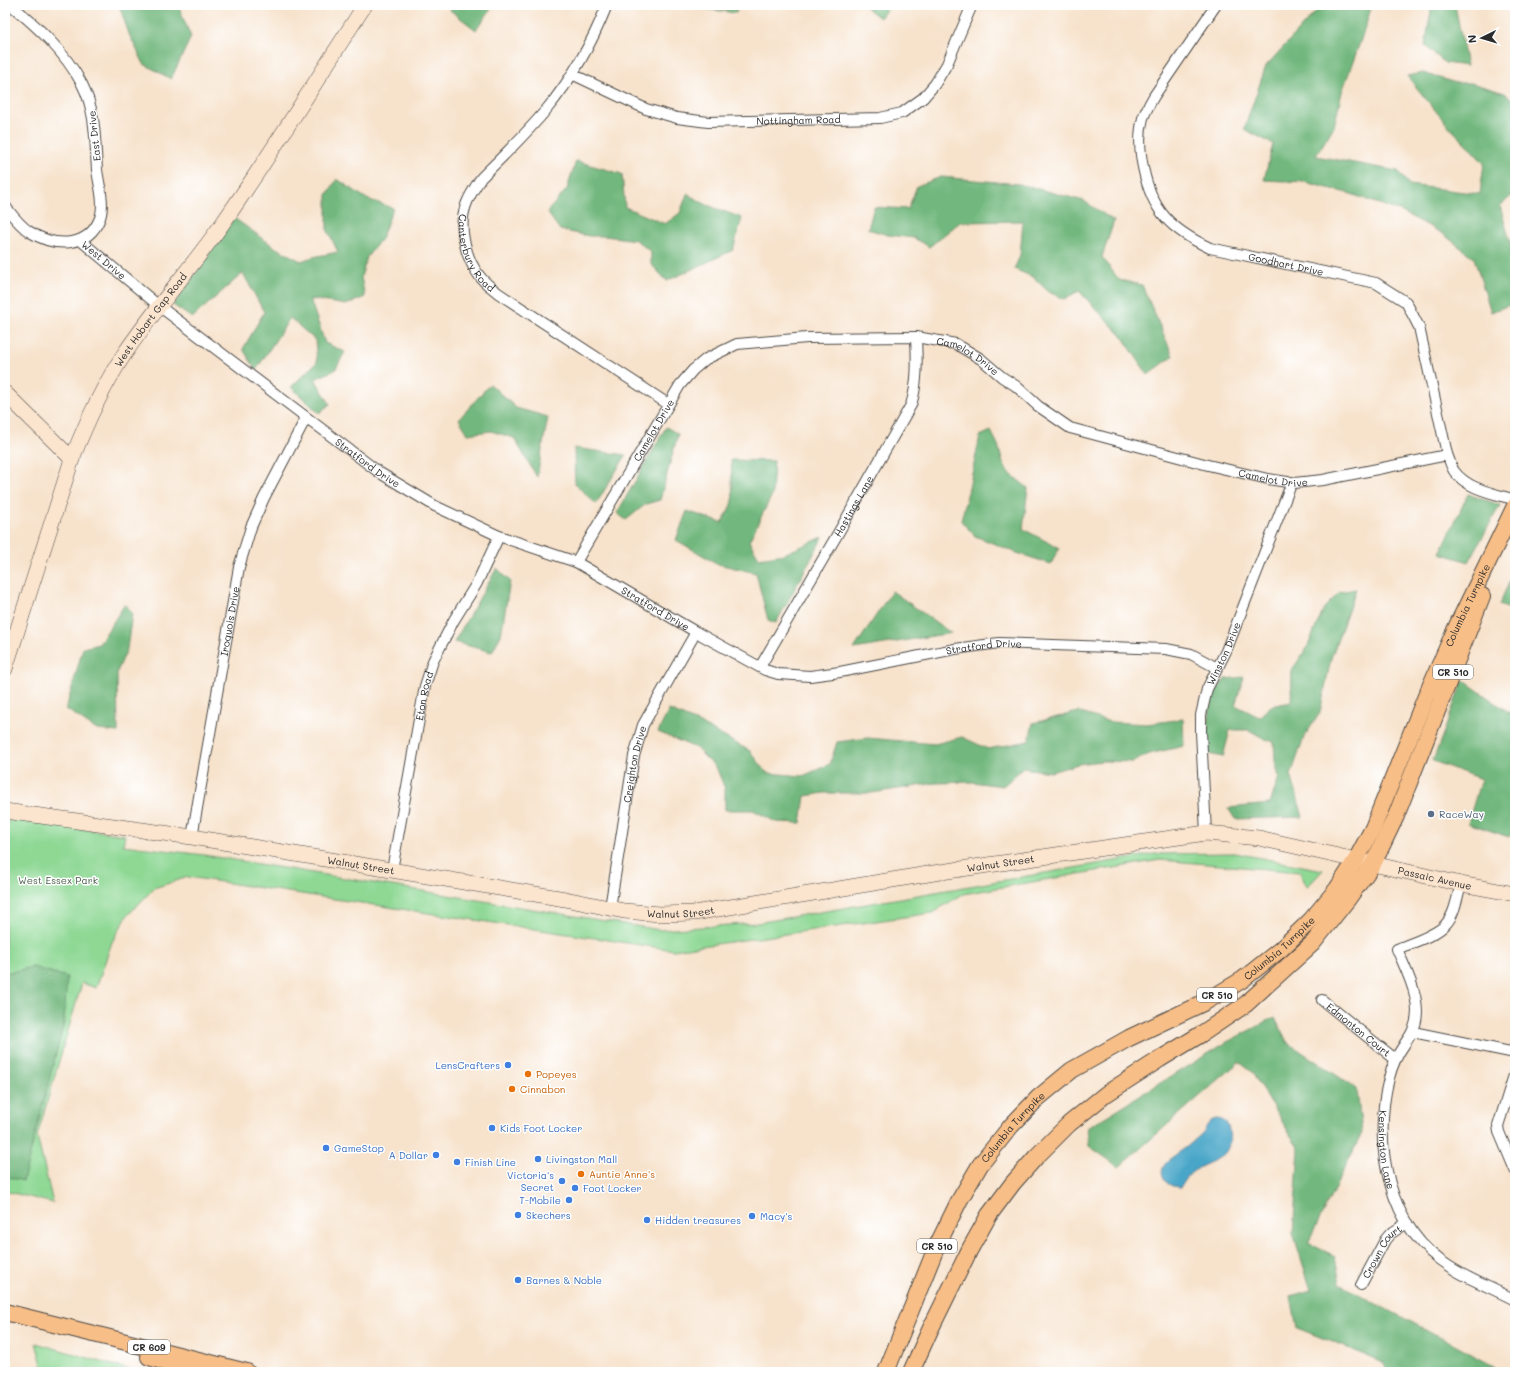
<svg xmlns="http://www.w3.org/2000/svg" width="1520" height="1377" viewBox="0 0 1520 1377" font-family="Mali,sans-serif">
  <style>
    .green { fill: #8ed894; stroke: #5c8260 }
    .forest { fill: #72b87e; stroke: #4e7254 }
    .water { fill: #49a6c8; stroke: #3a687a }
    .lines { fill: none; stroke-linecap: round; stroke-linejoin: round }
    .street-casing { stroke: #4a4643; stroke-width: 12 }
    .secondary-casing { stroke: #4a4643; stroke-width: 16 }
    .primary-casing { stroke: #4a4643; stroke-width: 18 }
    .street { stroke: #fff; stroke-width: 10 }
    .secondary { stroke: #fce5cf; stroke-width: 15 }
    .primary { stroke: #f7be87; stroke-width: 16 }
    .service-dot { fill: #5c6f8a; stroke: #fff; stroke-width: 1.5 }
    .shop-dot { fill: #3f7fe0; stroke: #fff; stroke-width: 1.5 }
    .food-dot { fill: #e8710a; stroke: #fff; stroke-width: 1.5 }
    .labels { text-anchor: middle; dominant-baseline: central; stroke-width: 3; stroke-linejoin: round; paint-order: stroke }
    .shield { fill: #fff; stroke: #6b6b6b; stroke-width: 1 }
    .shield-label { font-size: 9px; font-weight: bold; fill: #2b2b2b }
    .street-label { font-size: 10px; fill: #2b2b2b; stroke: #fff }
    .service-label { font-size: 10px; fill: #4e5e75; stroke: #fff; text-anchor: start }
    .park-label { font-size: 10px; fill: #495f4a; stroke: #fff }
    .shop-label { font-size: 10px; fill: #366cbe; stroke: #fff; text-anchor: start }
    .food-label { font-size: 10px; fill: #c56008; stroke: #fff; text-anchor: start }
  </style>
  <rect width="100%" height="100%" fill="#fff"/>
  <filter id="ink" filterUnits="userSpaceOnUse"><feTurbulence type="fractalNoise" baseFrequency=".025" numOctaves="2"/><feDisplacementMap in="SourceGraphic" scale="8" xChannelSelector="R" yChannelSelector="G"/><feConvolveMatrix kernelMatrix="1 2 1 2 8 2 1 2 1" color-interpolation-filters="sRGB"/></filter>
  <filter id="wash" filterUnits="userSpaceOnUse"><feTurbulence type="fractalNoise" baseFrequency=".012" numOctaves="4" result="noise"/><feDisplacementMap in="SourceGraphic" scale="16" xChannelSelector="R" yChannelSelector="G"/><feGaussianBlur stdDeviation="0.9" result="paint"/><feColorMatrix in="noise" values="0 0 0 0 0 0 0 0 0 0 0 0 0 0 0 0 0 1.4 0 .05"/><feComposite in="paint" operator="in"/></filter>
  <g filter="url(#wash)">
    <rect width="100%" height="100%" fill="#f7e2cb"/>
    <g class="green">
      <path d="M 10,818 L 125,835 L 123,845 L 204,855 L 660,930 L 757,923 L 1154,854 L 1235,853 L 1323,870 L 1307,887 L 1300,872 L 1160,860 L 963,894 L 932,913 L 674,950 L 188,877 L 154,888 L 127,916 L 112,942 L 96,988 L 82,983 L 37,1136 L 53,1203 L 5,1191 L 5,830 Z"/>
      <path d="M 36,1343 L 137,1372 L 44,1372 Z"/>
    </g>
    <g class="forest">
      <path d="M 119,5 L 178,5 L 191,37 L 171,79 L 144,64 L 129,34 Z"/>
      <path d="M 452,5 L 494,5 L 476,30 L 450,10 Z"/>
      <path d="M 699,5 L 738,5 L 736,13 L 698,8 Z"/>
      <path d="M 863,5 L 890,5 L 880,18 Z"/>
      <path d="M 1319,5 L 1372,5 L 1362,37 L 1342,92 L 1334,126 L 1316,156 L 1398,171 L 1409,185 L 1480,194 L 1484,163 L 1444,121 L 1407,76 L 1423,73 L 1456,83 L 1471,83 L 1505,93 L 1515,102 L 1515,193 L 1500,206 L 1510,241 L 1515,277 L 1512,304 L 1491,312 L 1474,258 L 1442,233 L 1402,212 L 1351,194 L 1305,182 L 1264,180 L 1273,144 L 1244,129 L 1266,66 L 1317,10 Z"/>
      <path d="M 1432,5 L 1455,5 L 1467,66 L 1445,63 L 1425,46 Z"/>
      <path d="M 576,161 L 622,174 L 625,207 L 665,224 L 680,213 L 687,194 L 707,205 L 742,218 L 733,250 L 667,281 L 651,264 L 651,252 L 636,240 L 605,236 L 589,236 L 560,230 L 547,212 L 567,189 Z"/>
      <path d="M 941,177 L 1019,184 L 1084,201 L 1114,221 L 1102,257 L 1119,280 L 1142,285 L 1173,356 L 1148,375 L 1122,336 L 1079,291 L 1064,299 L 1049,292 L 1033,277 L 1014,269 L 1020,256 L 1023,221 L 960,222 L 929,247 L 914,238 L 888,235 L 868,229 L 874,207 L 908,209 L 917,186 Z"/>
      <path d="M 337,179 L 367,199 L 393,208 L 381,239 L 367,257 L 361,277 L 365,297 L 346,305 L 310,299 L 325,343 L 345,352 L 335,370 L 315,379 L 330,404 L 319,413 L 291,387 L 317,362 L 315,340 L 290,318 L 256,370 L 243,349 L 264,312 L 243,273 L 192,318 L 173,305 L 234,218 L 276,248 L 301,261 L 313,257 L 338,252 L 327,229 L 327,195 Z"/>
      <path d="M 490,384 L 516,408 L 548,417 L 537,477 L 514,438 L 491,431 L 468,434 L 459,419 Z"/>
      <path d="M 666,427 L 678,434 L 660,500 L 646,504 L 626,520 L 617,513 Z"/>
      <path d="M 991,431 L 998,445 L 1002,460 L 1008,472 L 1028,488 L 1023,529 L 1059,548 L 1051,564 L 1017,553 L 975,536 L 961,521 L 970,483 L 980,436 Z"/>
      <path d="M 574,448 L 626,455 L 596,504 L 575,484 Z"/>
      <path d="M 731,460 L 774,461 L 772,495 L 749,541 L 759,558 L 784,554 L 823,537 L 776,623 L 768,620 L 756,573 L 718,564 L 676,540 L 687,511 L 722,523 L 733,502 Z"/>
      <path d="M 1468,494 L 1500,505 L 1469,562 L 1440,553 Z"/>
      <path d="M 497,568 L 510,581 L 501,635 L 492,652 L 454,642 Z"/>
      <path d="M 1515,569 L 1515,611 L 1499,605 Z"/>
      <path d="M 1356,589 L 1331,658 L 1320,713 L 1304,737 L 1291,775 L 1303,817 L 1235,819 L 1228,808 L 1270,804 L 1279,777 L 1275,761 L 1274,742 L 1265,739 L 1249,730 L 1230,730 L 1223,757 L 1208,754 L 1208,730 L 1211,698 L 1225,679 L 1244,677 L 1235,705 L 1259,717 L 1271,706 L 1291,702 L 1292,670 L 1307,648 L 1324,608 L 1340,592 Z"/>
      <path d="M 892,591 L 951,633 L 854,649 Z"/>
      <path d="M 125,604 L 132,614 L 127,649 L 117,672 L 118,732 L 97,730 L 66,709 L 83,648 L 99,644 Z"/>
      <path d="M 1463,680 L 1510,713 L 1515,714 L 1515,828 L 1509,837 L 1468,823 L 1481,779 L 1433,761 Z"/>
      <path d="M 669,710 L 699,723 L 750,751 L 767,773 L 803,776 L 830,764 L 837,742 L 868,738 L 935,744 L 962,737 L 988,749 L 1029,741 L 1033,723 L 1078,712 L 1110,722 L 1147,724 L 1183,719 L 1184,746 L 1149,754 L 1133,762 L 1102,761 L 1078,764 L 1051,772 L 1023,768 L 1003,786 L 972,782 L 936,783 L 872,793 L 824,793 L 805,796 L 801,823 L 776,822 L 753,810 L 725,810 L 725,789 L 717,769 L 696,748 L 658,732 Z"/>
      <path d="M 33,967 L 67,977 L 64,1023 L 23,1181 L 5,1176 L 5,973 Z"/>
      <path d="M 1275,1017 L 1287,1042 L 1357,1089 L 1362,1133 L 1308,1243 L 1335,1256 L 1340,1284 L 1505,1372 L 1389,1372 L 1383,1362 L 1297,1328 L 1291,1296 L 1311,1290 L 1293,1233 L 1299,1149 L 1251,1071 L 1239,1062 L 1119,1167 L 1089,1146 L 1087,1128 L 1227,1042 Z"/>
    </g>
    <path class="water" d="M 1217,1119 C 1225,1120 1227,1122 1229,1130 C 1234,1162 1210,1158 1191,1173 C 1186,1177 1185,1183 1180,1187 C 1174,1187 1167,1185 1164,1179 C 1155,1163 1181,1153 1190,1144 C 1194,1140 1200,1136 1204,1131 C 1206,1128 1208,1123 1211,1121 C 1213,1120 1215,1119 1217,1119 Z"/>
  </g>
  <g filter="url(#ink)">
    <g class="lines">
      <g class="street-casing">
        <g id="street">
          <path id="s1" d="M 607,5 C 592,43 572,79 546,110 C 526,134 503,156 481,178 C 475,187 469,196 466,205 C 458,226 465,256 478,274 C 483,282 491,287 498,293 L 668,404"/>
          <path id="s2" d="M 1216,5 L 1154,96 C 1150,103 1146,110 1143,118 C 1135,147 1145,194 1165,217 C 1177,231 1193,240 1210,248 L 1376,283 L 1406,302 L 1419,327 L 1447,454 C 1449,459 1451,466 1454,471 C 1468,490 1494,493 1515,500"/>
          <path id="s3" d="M 572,74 L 646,109 L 677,118 L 708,122 L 880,118 L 902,113 L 923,98 L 935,84 L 947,64 L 972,5"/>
          <path d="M 5,206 C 12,215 20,226 30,232 C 54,247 88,249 100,218 C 105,203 99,185 97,170 C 95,140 96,111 82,84 C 65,52 38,27 11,5"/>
          <path id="s4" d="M 80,240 L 159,306 L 380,473 L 435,506 L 499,536 L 576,562 L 696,632 L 765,670 L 778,674 L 810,676 L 840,672 L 955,649 L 999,643 L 1166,649 L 1191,654 L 1217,668"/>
          <path id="s5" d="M 576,562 L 680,385 L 693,370 L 706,359 L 737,344 L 807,338 L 916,337 L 956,344 L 981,359 L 1002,377 L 1016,386 L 1038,406 L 1070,428 L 1208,465 L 1268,479 L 1294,483 L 1323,480 L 1447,455"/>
          <path id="s6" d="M 760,667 L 837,535 L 911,405 C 918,382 917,360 916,337"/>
          <path id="s7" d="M 1206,833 L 1201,732 L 1201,715 L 1207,689 L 1226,651 L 1292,482"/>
          <path id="s8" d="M 192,837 L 239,567 L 251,527 L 264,498 L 306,418"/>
          <path id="s9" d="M 392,870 L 425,686 L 433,661 L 454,620 L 477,583 L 499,536"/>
          <path id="s10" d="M 1461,884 C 1457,897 1455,915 1445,925 C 1435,936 1411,943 1397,949 C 1407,973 1426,1006 1412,1032 C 1410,1037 1406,1041 1404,1045 C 1397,1055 1392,1066 1389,1078 C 1372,1144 1388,1229 1450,1267 C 1470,1280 1494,1289 1515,1300"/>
          <path id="s11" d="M 610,908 L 634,756 L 643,725 L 696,632"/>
          <path id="s12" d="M 1322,1000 L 1395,1059"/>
          <path d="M 1413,1032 L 1515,1053"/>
          <path d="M 1515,1072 L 1498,1126 L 1499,1132 L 1515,1170"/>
          <path id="s13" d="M 1361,1285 L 1385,1240 L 1390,1234 L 1407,1223"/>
        </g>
      </g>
      <g class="secondary-casing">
        <g id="secondary">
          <path d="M 5,393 L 72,459"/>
          <path id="s14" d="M 5,669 L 72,459 C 86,423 103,386 125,353 C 156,307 193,266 225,220 C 274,150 318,77 365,5"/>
          <path id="s15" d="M 5,811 L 192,837 L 565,899 L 624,911 L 660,914 L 694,913 L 934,873 L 1206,833 L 1259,838 L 1461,884 L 1515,894"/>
        </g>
      </g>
      <g class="primary-casing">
        <g id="primary">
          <path d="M 5,1312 L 247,1372"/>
          <path d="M 149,1357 L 195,1372"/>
          <path id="s16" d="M 886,1372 L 936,1248 L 959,1201 L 980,1165 L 1011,1126 L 1038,1098 L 1072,1070 L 1129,1038 L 1205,1002 L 1242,980 L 1281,949 L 1311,920 L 1337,889 L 1356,860 L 1373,828 L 1426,696 L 1455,630 L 1515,506"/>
          <path d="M 911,1372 L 930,1330 L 970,1249 L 989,1215 L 1013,1183 L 1036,1157 L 1069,1124 L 1106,1094 L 1160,1059 L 1203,1033 L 1246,1004 L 1313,943 L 1347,900 L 1373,864 L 1396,816 L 1482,596"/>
        </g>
      </g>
      <use href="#street" class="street"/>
      <use href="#secondary" class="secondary"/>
      <use href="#primary" class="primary"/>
    </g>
  </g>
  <circle class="service-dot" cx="1431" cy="814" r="4"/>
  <g class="shop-dot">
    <circle cx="508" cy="1065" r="4"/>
    <circle cx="492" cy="1128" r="4"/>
    <circle cx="326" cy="1148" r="4"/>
    <circle cx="436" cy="1155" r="4"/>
    <circle cx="538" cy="1159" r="4"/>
    <circle cx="457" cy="1162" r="4"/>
    <circle cx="562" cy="1181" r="4"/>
    <circle cx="575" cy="1188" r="4"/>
    <circle cx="569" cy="1200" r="4"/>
    <circle cx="518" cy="1215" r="4"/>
    <circle cx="752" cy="1216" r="4"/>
    <circle cx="647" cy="1220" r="4"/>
    <circle cx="518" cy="1280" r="4"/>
  </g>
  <g class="food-dot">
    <circle cx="528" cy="1074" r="4"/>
    <circle cx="512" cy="1089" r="4"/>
    <circle cx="581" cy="1174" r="4"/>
  </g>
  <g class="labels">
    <g class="shield">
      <rect x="1433" y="665" width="40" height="14" rx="3"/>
      <rect x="1197" y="988" width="40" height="14" rx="3"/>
      <rect x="917" y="1239" width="40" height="14" rx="3"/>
      <rect x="128" y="1340" width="42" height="14" rx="3"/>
    </g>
    <g class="shield-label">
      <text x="1453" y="672">CR 510</text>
      <text x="1217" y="995">CR 510</text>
      <text x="937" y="1246">CR 510</text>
      <text x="149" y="1347">CR 609</text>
    </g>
    <g class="street-label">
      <text stroke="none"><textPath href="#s3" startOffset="236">Nottingham Road</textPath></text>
      <text transform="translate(94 136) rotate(-96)">East Drive</text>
      <text stroke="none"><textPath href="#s1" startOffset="299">Canterbury Road</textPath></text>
      <text stroke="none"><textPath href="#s4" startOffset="31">West Drive</textPath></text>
      <text stroke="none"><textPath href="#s2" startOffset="372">Goodhart Drive</textPath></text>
      <text stroke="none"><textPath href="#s14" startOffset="381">West Hobart Gap Road</textPath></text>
      <text stroke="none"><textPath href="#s5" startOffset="512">Camelot Drive</textPath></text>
      <text stroke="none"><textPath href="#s5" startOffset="153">Camelot Drive</textPath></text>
      <text stroke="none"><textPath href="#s4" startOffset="364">Stratford Drive</textPath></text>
      <text stroke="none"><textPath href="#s5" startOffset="848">Camelot Drive</textPath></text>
      <text stroke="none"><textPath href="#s6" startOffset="186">Hastings Lane</textPath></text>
      <text stroke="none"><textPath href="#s16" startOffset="998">Columbia Turnpike</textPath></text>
      <text stroke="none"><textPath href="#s4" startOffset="688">Stratford Drive</textPath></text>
      <text stroke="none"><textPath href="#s8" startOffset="219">Iroquois Drive</textPath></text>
      <text stroke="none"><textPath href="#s4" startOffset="1036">Stratford Drive</textPath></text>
      <text stroke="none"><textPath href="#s7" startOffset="184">Winston Drive</textPath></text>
      <text stroke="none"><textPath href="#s9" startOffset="177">Eton Road</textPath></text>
      <text stroke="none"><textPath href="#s11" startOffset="146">Creighton Drive</textPath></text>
      <text stroke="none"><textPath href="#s15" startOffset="1008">Walnut Street</textPath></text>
      <text stroke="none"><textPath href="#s15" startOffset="360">Walnut Street</textPath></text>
      <text stroke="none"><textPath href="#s15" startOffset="1449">Passaic Avenue</textPath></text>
      <text stroke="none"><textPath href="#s15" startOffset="684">Walnut Street</textPath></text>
      <text stroke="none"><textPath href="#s16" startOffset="602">Columbia Turnpike</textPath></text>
      <text stroke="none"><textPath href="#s12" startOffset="47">Edmonton Court</textPath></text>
      <text stroke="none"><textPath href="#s16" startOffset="278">Columbia Turnpike</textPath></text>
      <text stroke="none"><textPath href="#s10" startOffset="310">Kensington Lane</textPath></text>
      <text stroke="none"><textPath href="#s13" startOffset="40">Crown Court</textPath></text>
    </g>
    <g class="service-label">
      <text x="1439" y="814">RaceWay</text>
    </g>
    <g class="park-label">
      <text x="58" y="880">West Essex Park</text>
    </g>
    <g class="shop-label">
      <text x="500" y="1065" text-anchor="end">LensCrafters</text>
      <text x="500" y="1128">Kids Foot Locker</text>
      <text x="334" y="1148">GameStop</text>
      <text x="428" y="1155" text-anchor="end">A Dollar</text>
      <text x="546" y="1159">Livingston Mall</text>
      <text x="465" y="1162">Finish Line</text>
      <text x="554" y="1175" text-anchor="end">Victoria's<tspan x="554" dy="12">Secret</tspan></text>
      <text x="583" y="1188">Foot Locker</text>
      <text x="561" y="1200" text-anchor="end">T-Mobile</text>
      <text x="526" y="1215">Skechers</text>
      <text x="760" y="1216">Macy's</text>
      <text x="655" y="1220">Hidden treasures</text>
      <text x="526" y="1280">Barnes &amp; Noble</text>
    </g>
    <g class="food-label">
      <text x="536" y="1074">Popeyes</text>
      <text x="520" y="1089">Cinnabon</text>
      <text x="589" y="1174">Auntie Anne's</text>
    </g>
  </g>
  <rect width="1520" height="1377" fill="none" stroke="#fff" stroke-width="20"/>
  <g transform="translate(1482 38) rotate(265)" stroke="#ffffff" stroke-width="3" paint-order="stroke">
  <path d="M0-3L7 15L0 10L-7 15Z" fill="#2b2b2b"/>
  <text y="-6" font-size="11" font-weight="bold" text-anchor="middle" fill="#2b2b2b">N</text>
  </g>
</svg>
